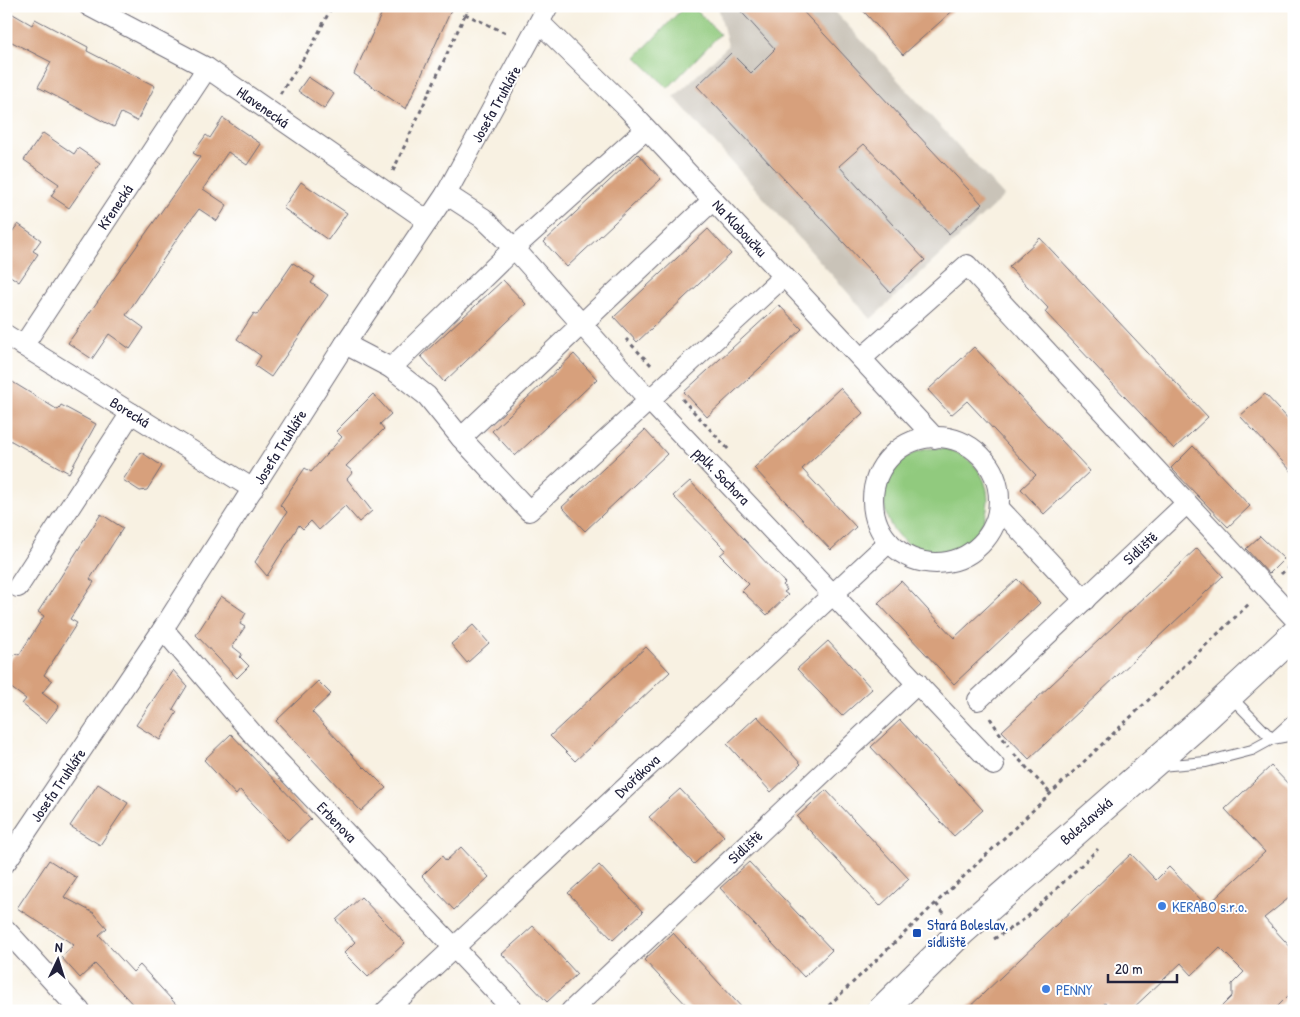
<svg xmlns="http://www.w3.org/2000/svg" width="1300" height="1017" viewBox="0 0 1300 1017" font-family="'Patrick Hand',sans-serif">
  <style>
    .industrial { fill: #c9c3b8 }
    .green { fill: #91ca7e; stroke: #5a765c }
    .building { fill: #d7a07c }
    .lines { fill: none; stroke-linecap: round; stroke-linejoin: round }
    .lane-casing { stroke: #6d6a75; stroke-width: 12 }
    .street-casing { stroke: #6d6a75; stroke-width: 22 }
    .secondary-casing { stroke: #6d6a75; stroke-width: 30 }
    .path { stroke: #6d6a75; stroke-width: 3; stroke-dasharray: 4 4; stroke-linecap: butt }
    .lane { stroke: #fff; stroke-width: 10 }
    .street { stroke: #fff; stroke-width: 20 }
    .secondary { stroke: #fff; stroke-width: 28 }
    .shop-dot { fill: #3f7fe0; stroke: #fff; stroke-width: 2 }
    .transit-dot { fill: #1a4fb4; stroke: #fff; stroke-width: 2 }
    .labels { text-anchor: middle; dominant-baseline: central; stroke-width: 4; stroke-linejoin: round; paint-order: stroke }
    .street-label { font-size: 15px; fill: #22223b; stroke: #fff }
    .shop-label { font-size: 15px; fill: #366cbe; stroke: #fff; text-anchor: start }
    .transit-label { font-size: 15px; fill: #164399; stroke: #fff; text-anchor: start }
  </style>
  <rect width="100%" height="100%" fill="#fff"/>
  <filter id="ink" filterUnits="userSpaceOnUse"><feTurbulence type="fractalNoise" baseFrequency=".02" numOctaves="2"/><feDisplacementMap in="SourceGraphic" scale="10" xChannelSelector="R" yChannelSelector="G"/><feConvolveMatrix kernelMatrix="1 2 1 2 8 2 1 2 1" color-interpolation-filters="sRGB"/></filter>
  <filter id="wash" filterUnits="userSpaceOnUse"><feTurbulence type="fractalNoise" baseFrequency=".0096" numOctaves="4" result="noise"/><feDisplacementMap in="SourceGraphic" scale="20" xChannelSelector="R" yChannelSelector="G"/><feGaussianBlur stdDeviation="1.12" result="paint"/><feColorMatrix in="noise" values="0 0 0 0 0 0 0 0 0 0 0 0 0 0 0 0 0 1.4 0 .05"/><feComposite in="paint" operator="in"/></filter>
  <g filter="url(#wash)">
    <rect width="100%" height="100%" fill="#f8f1e2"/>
    <path class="industrial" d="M 718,6 L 830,6 L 1004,196 L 871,319 L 674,97 L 728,46 Z"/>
    <g class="green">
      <path d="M 685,6 L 692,6 L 720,34 L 668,88 L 636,57 Z"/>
      <circle cx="936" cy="500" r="52"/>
    </g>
    <g id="blocks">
      <g class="building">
        <path d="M 385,6 L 453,6 L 406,109 L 354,74 Z"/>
        <path d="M 736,6 L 798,6 L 982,204 L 949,234 L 864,144 L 839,166 L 925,260 L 890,292 L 697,86 L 731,53 L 751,73 L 775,49 Z"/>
        <path d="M 859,6 L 958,6 L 903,55 Z"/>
        <path d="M 6,10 L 32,25 L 35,19 L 88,47 L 87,51 L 155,86 L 137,121 L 121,113 L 114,127 L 38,87 L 51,62 L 6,39 Z"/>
        <path d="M 308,77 L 334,94 L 324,109 L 298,91 Z"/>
        <path d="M 223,118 L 261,144 L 247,165 L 228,152 L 203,189 L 227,205 L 217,221 L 199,209 L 181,233 L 126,315 L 144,328 L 130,349 L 109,334 L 92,359 L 68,343 L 200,157 L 193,153 L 206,135 L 210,138 Z"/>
        <path d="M 43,133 L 74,154 L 78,148 L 100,163 L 69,208 L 51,196 L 59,184 L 24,160 Z"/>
        <path d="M 638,154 L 661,179 L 567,267 L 544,242 Z"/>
        <path d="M 301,182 L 347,213 L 328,240 L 283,208 Z"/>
        <path d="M 18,224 L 41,240 L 33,251 L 38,254 L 19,282 L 6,273 L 6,240 Z"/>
        <path d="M 708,229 L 731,254 L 637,342 L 614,317 Z"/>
        <path d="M 1040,238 L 1208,417 L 1174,449 L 1045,312 L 1048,308 L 1009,267 Z"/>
        <path d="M 293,263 L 315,277 L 311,283 L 328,295 L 271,377 L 255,366 L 261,356 L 237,339 L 254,313 L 257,315 Z"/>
        <path d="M 503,280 L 526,304 L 444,382 L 421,356 Z"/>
        <path d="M 779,305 L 802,329 L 707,417 L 684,392 Z"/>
        <path d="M 974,347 L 1090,471 L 1044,514 L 1021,489 L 1036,475 L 967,401 L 951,415 L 928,390 Z"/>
        <path d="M 574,354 L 597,379 L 515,456 L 492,431 Z"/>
        <path d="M 6,378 L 58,410 L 61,405 L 96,424 L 69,473 L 6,438 Z"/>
        <path d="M 840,388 L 863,413 L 802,469 L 856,527 L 831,550 L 754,468 Z"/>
        <path d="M 373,394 L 391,414 L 380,424 L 384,429 L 346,466 L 353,472 L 347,479 L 372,511 L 359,522 L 345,506 L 319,530 L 311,521 L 303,529 L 299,525 L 267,576 L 255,562 L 287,512 L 280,505 L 305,468 L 311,472 L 342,437 L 336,431 Z"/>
        <path d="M 1265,394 L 1294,425 L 1294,474 L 1240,416 Z"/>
        <path d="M 645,430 L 667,454 L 585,531 L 562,507 Z"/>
        <path d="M 1193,446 L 1250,506 L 1228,527 L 1171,468 Z"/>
        <path d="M 141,452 L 162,466 L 147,490 L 140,491 L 123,480 Z"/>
        <path d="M 690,481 L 785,583 L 783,585 L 787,590 L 784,592 L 788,595 L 767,615 L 742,591 L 749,584 L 720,555 L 726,550 L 673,496 Z"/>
        <path d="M 101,514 L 123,528 L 90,579 L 94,582 L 70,619 L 77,623 L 44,675 L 52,681 L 42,693 L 59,706 L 46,723 L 22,704 L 26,699 L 6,684 L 6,665 L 16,653 L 19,655 L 44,616 L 38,612 Z"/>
        <path d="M 1260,536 L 1284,559 L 1269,574 L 1246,549 Z"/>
        <path d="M 1197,548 L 1223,576 L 1029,759 L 1002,731 Z"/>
        <path d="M 1017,579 L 1040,603 L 954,684 L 878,603 L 901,581 L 954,638 Z"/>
        <path d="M 221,596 L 246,613 L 240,624 L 245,627 L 232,646 L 242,654 L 240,657 L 249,666 L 237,678 L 196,635 Z"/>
        <path d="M 473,625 L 489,643 L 467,663 L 451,644 Z"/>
        <path d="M 828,641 L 872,689 L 842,716 L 797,669 Z"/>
        <path d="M 646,647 L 670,672 L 575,761 L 550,736 Z"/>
        <path d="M 173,670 L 187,686 L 173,709 L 177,712 L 160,740 L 136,725 Z"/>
        <path d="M 318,681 L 331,694 L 312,712 L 364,768 L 365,767 L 386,788 L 361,811 L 276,721 Z"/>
        <path d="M 757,716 L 801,764 L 771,792 L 727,744 Z"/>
        <path d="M 900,720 L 983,810 L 954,836 L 871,747 Z"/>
        <path d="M 231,734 L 311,819 L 288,841 L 240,790 L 236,795 L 204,760 Z"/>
        <path d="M 1271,766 L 1294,790 L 1294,894 L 1264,918 L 1294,951 L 1294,990 L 1273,1011 L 1217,1011 L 1232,996 L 1232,984 L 1244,972 L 1220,948 L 1192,975 L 1181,963 L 1130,1011 L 1113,1011 L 1105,1003 L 1097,1011 L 965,1011 L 1131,854 L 1156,880 L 1169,867 L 1207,906 L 1265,852 L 1225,809 Z"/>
        <path d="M 98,784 L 128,803 L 100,845 L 70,826 Z"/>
        <path d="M 680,789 L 724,836 L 694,864 L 649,817 Z"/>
        <path d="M 826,790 L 909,879 L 880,906 L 797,817 Z"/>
        <path d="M 461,847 L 489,877 L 454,910 L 422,876 L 442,856 L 446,861 Z"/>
        <path d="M 49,860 L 77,878 L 64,897 L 94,913 L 107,928 L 99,935 L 133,972 L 140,965 L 182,1011 L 139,1011 L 95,964 L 80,978 L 61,957 L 74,945 L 17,908 Z"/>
        <path d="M 749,862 L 832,950 L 804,977 L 720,888 Z"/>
        <path d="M 599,865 L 643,912 L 613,940 L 568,893 Z"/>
        <path d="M 361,897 L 405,943 L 368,977 L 344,953 L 355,942 L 336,920 Z"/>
        <path d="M 533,926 L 577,974 L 547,1002 L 502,954 Z"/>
        <path d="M 673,933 L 745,1011 L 692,1011 L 644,960 Z"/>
      </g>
    </g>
  </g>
  <g filter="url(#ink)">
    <use href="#blocks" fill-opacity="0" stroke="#6d6a75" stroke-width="1"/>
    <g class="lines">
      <g class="lane-casing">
        <g id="lane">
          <path d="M 1230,696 L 1272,739 L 1294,719"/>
          <path d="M 1160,766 L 1206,762 L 1252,750 L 1272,739 L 1294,735"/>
        </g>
      </g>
      <g class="street-casing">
        <g id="street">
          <path d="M 89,6 L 207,68 L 428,221"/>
          <path d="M 540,23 L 627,108 L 935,438"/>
          <path d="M 446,194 L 483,218 L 514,248 L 649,400 L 994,765"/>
          <path d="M 6,335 L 253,489"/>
          <path d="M 345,344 L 391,368 L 427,396 L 461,438 L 529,511 L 784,276"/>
          <path d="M 23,346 L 207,68"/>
          <path d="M 862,358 L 967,265 L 1187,503"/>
          <path d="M 391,368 L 514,248 L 646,129"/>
          <circle cx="936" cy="500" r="63"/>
          <path d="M 461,438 L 713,200"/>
          <path d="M 999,508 L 1085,600"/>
          <path d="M 18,587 L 131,413"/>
          <path d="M 163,629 L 257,739 L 514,1011"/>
          <path d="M 978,700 L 1187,503 L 1294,618"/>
          <path d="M 6,862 L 163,629 L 345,344 L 446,194 L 548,6"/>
          <path d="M 6,930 L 80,1011"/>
          <path d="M 386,1011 L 889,542"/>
          <path d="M 571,1011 L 918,683"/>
        </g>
      </g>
      <g class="secondary-casing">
        <path id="secondary" d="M 881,1011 L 961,932 L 1195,727 L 1294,635"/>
      </g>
      <g class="path">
        <path d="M 465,14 L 508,34"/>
        <path d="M 280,94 L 313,44 L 332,6"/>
        <path d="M 393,171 L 469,6"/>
        <path d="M 626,339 L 653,367"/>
        <path d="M 682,399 L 729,450"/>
        <path d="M 1281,574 L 1294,562"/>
        <path d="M 990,718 L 1008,746"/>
        <path d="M 1014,754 L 1051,794"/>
        <path d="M 936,904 L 945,914"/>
        <path d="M 994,939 L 1026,918 L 1098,849"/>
        <path d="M 823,1011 L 1251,602"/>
      </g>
      <use href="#lane" class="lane"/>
      <use href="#street" class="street"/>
      <use href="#secondary" class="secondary"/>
    </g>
  </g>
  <g class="shop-dot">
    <circle cx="1162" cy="906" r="5"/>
    <circle cx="1046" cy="989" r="5"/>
  </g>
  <rect class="transit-dot" x="912" y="928" width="10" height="10" rx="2.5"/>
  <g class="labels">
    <g class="street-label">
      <text transform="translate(496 104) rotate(-61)">Josefa Truhláře</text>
      <text transform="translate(263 107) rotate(35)">Hlavenecká</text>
      <text transform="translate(115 207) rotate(-56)">Křenecká</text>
      <text transform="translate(740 228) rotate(47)">Na Kloboučku</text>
      <text transform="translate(130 412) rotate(32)">Borecká</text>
      <text transform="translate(280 447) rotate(-58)">Josefa Truhláře</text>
      <text transform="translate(722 476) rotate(46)">pplk. Sochora</text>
      <text transform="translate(1140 548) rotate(-43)">Sídliště</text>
      <text transform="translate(637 776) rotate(-43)">Dvořákova</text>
      <text transform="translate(58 785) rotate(-56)">Josefa Truhláře</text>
      <text transform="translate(1086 821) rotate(-41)">Boleslavská</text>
      <text transform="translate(337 822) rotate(46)">Erbenova</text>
      <text transform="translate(745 847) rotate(-43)">Sídliště</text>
    </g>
    <g class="shop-label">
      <text x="1172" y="906">KERABO s.r.o.</text>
      <text x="1056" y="989">PENNY</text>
    </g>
    <g class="transit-label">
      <text x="927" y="924">Stará Boleslav,<tspan x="927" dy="17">sídliště</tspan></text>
    </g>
  </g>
  <rect width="1300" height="1017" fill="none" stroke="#fff" stroke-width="25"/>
  <g transform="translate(58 960) rotate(4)" stroke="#ffffff" stroke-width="4" paint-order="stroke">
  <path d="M0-4L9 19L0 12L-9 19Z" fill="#22223b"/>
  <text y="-8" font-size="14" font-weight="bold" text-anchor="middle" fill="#22223b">N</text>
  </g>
  <path d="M1108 974v8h69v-8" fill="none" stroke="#22223b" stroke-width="2.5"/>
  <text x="1115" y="974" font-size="15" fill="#22223b" stroke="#ffffff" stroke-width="4" paint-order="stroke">20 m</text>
</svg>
